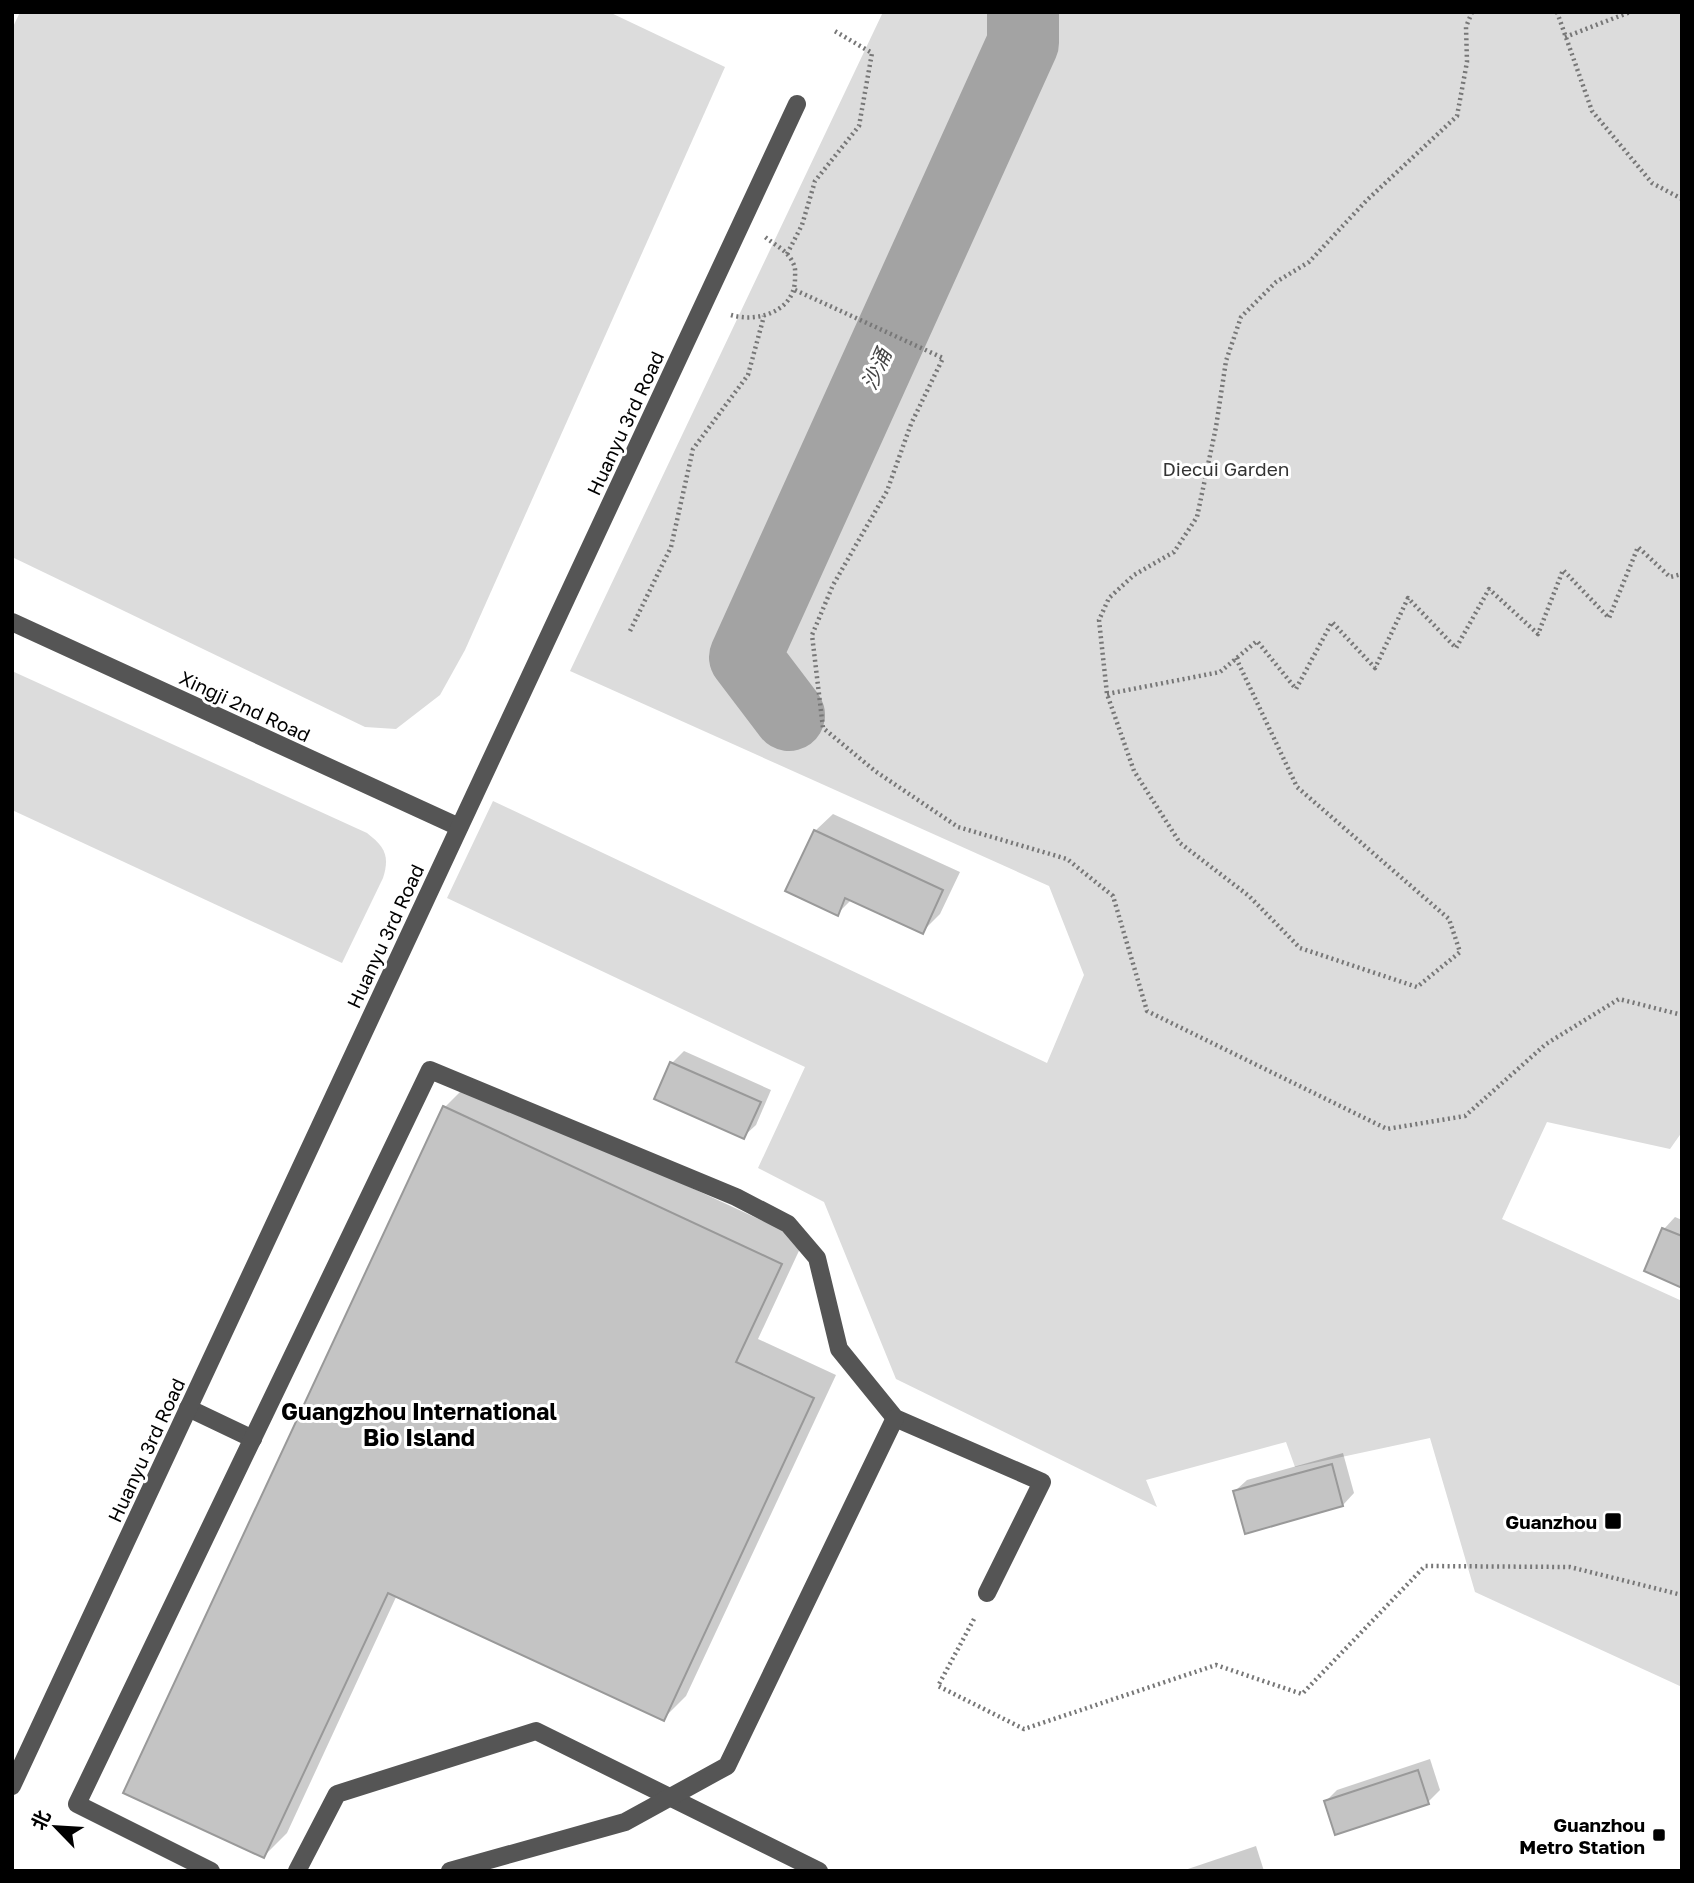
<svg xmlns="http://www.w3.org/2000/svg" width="1694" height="1883" viewBox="0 0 1694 1883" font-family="'Golos Text','Noto Sans SC',sans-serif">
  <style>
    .green { fill: #dcdcdc }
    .shadow { fill: #0003 }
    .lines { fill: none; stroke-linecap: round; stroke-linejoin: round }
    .river { stroke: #a3a3a3; stroke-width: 72 }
    .building { fill: #c4c4c4; stroke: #999; stroke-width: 2 }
    .path { stroke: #777; stroke-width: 4.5; stroke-dasharray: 2 3.5; stroke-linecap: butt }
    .minor { stroke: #555; stroke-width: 18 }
    .poi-dot { fill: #000; stroke: #fff; stroke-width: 2.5 }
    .labels { text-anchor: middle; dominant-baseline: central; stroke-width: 6; stroke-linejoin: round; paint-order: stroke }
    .street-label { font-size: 19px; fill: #000; stroke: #fff }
    .park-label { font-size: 19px; fill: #333; stroke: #fff }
    .poi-label { font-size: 19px; font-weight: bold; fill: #000; stroke: #fff; text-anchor: end }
    .water-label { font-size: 21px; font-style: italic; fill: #444; stroke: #fff }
    .quarter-label { font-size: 23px; font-weight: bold; fill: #000; stroke: #fff }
  </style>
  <rect width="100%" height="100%" fill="#fff"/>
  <g class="green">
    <path d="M 20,12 L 609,12 L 725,67 L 465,650 L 440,695 L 396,729 L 365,727 L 12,557 L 12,29 Z"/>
    <path d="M 883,12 L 1682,12 L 1682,1132 L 1670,1149 L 1547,1122 L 1502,1219 L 1682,1301 L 1682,1687 L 1475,1592 L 1430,1438 L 1295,1467 L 1286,1442 L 1146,1480 L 1157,1507 L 896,1379 L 824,1202 L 758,1168 L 805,1067 L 447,898 L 493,801 L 1047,1063 L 1084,975 L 1049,886 L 570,671 Z"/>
    <path d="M 12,671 L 367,833 C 385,847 390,856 383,878 L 342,963 L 12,810 Z"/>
  </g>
  <g class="shadow">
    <path d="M 833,814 L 960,872 L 940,914 L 922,932 L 852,899 L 838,913 L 815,831 Z"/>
    <path d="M 684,1051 L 771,1090 L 756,1125 L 744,1136 L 672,1063 Z"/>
    <path d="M 468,1084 L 804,1240 L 758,1339 L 836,1375 L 686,1696 L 663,1719 L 397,1595 L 287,1833 L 264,1856 L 125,1792 L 445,1107 Z"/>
    <path d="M 1675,1217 L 1682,1220 L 1682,1286 L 1664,1229 Z"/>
    <path d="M 1343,1453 L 1354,1493 L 1343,1505 L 1235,1491 L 1247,1480 Z"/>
    <path d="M 1430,1759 L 1440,1790 L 1428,1802 L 1326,1801 L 1337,1790 Z"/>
    <path d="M 1256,1846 L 1264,1871 L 1182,1871 Z"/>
  </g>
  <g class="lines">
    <path class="river" d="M 789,715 L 745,657 L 1023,43 L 1023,12"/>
  </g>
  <g class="building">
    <path d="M 814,830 L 943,890 L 923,934 L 845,898 L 838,916 L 785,891 Z"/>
    <path d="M 670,1062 L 761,1102 L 744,1139 L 654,1099 Z"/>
    <path d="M 443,1106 L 782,1264 L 736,1362 L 814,1398 L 664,1721 L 388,1593 L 264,1858 L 123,1793 Z"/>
    <path d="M 1662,1228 L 1682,1236 L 1682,1288 L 1644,1271 Z"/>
    <path d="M 1332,1464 L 1343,1506 L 1245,1534 L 1233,1491 Z"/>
    <path d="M 1418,1770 L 1429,1804 L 1335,1835 L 1324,1801 Z"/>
  </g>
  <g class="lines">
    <g class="path">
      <path d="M 1557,12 L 1592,111 L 1652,183 L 1682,199"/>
      <path d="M 1565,37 L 1630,12"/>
      <path d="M 787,254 L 802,225 L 815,181 L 859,126 L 872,53 L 833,30"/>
      <path d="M 795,290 L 943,358 L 911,424 L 887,491 L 833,585 L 812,635 L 823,728 L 875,771 L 958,827 L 1067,859 L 1113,896 L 1147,1011 L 1387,1129 L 1465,1116 L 1546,1044 L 1619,999 L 1682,1015"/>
      <path d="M 731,315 C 758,323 795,311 795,279 C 795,273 796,268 793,263 C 788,251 775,245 765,237"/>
      <path d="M 630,631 L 671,547 L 693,449 L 748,375 L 764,316"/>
      <path d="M 1236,658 L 1297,787 L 1449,919 L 1460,952 L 1417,987 L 1300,948 L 1249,896 L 1180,843 L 1134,771 L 1107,694 L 1099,620 L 1109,598 L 1134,575 L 1174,552 L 1197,517 L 1216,427 L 1226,361 L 1241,317 L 1276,282 L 1309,262 L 1367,200 L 1457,116 L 1467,62 L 1466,27 L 1472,12"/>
      <path d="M 1107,694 L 1220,672 L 1257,641 L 1296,689 L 1332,622 L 1375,668 L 1408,598 L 1456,648 L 1489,589 L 1538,634 L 1563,570 L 1609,618 L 1638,547 L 1670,577 L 1682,574"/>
      <path d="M 974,1619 L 938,1686 L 1024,1729 L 1216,1665 L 1302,1694 L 1425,1566 L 1570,1567 L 1682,1595"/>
    </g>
    <g class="minor">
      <path d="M 12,622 L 459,827"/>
      <path d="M 188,1408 L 253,1439"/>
      <path d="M 12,1786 L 797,104"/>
      <path d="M 211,1871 L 77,1804 L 430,1070 L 736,1197 L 788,1224 L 817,1258 L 839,1349 L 895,1418 L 1042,1482 L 987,1593"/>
      <path d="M 297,1871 L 337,1794 L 536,1731 L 819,1871"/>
      <path d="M 450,1871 L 625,1822 L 727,1766 L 895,1418"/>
    </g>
  </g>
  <g class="poi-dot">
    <rect x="1604" y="1512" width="18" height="18" rx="3.5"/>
    <rect x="1652" y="1828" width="14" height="14" rx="3.5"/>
  </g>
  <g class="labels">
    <g class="street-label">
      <text transform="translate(625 423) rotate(-65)">Huanyu 3rd Road</text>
      <text transform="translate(245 706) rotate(25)">Xingji 2nd Road</text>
      <text transform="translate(385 936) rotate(-65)">Huanyu 3rd Road</text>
      <text transform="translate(146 1450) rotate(-65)">Huanyu 3rd Road</text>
    </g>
    <g class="park-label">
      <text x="1226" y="468">Diecui Garden</text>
    </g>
    <g class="poi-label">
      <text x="1597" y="1521">Guanzhou</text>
      <text x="1645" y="1824">Guanzhou<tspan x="1645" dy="22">Metro Station</tspan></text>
    </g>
    <g class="water-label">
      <text transform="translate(876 369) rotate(-66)">沙涌</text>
    </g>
    <g class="quarter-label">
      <text x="419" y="1411">Guangzhou International<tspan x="419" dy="26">Bio Island</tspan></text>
    </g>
  </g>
  <rect width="1694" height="1883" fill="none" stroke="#000000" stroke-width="28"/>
  <g transform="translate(56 1827) rotate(295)" stroke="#ffffff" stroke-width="5" paint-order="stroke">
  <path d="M0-5L12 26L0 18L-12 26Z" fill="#000000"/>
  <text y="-10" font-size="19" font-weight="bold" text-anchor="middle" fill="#000000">北</text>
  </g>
</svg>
